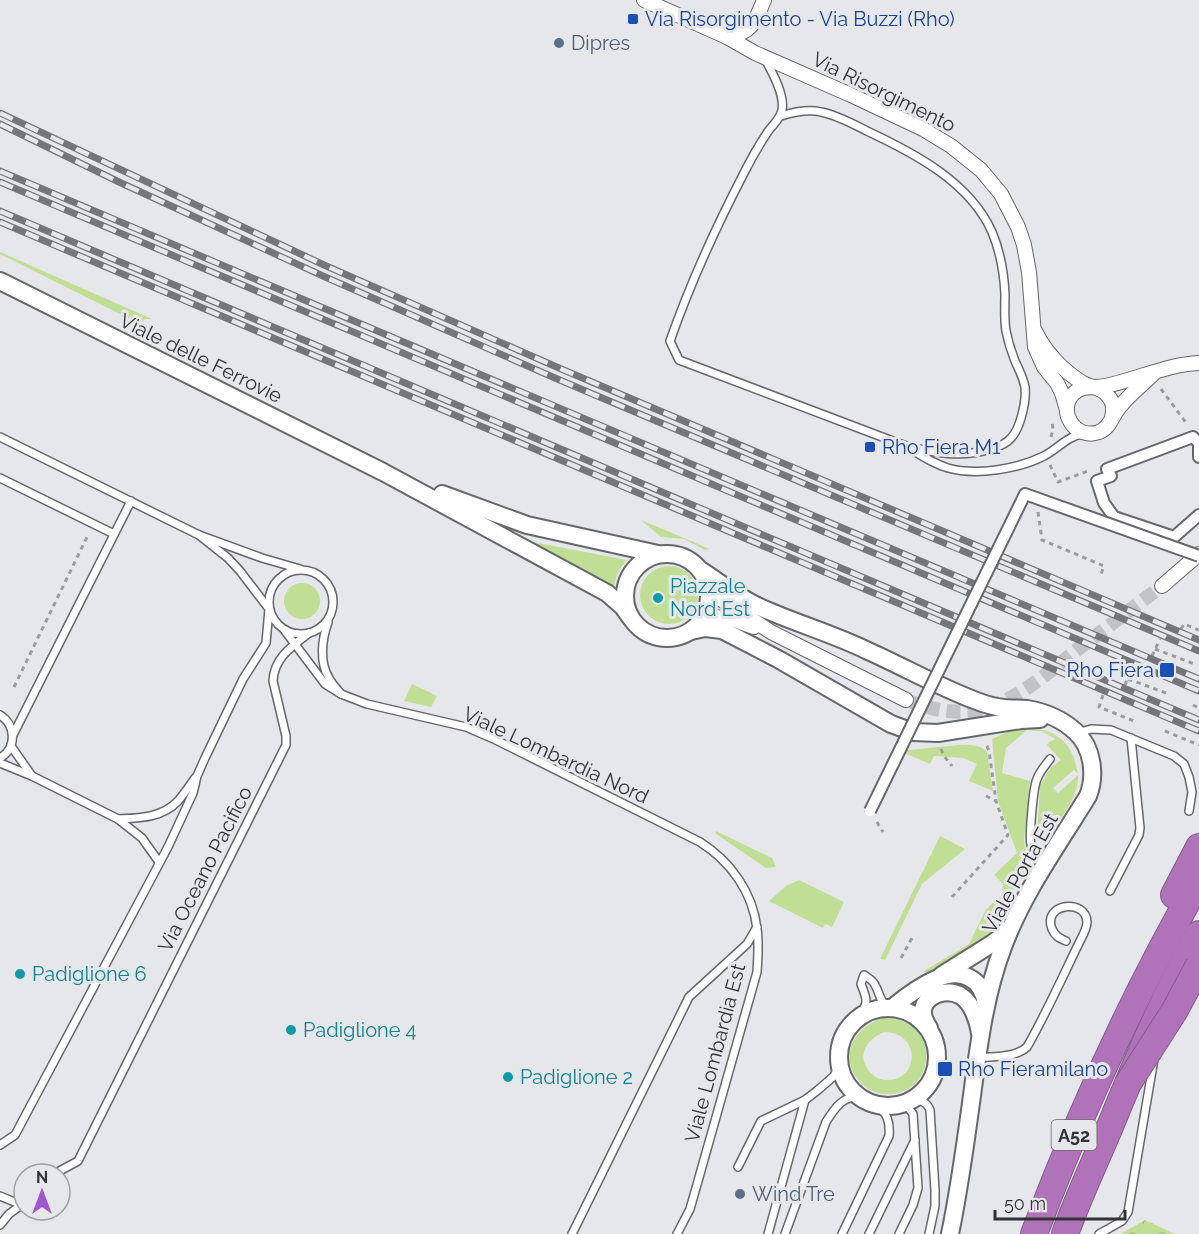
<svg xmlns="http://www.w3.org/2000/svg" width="1199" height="1234" viewBox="0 0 1199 1234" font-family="Raleway,sans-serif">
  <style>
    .green { fill: #c1de95; fill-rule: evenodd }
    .forest { fill: url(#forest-crowns) }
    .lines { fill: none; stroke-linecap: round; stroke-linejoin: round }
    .minor-tunnel { stroke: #c2c3c6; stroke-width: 14; stroke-dasharray: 14 7; stroke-linecap: butt }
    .service-casing { stroke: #65676a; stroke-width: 10 }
    .pedestrian-casing { stroke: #65676a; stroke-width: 14 }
    .minor-casing { stroke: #65676a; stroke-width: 16 }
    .tertiary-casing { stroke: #65676a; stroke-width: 20 }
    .motorway-casing { stroke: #845d8b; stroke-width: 28 }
    .path { stroke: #9b9c9e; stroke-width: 3; stroke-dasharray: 4.5 4.5; stroke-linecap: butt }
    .service { stroke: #fff; stroke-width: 7 }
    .pedestrian { stroke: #fff; stroke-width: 10 }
    .minor { stroke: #fff; stroke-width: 14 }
    .tertiary { stroke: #fff; stroke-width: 16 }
    .motorway { stroke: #b073ba; stroke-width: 26 }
    .rail-casing { stroke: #757678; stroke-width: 7 }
    .rail { stroke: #e6e7eb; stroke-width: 4.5; stroke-dasharray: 14; stroke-linecap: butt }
    .pedestrian-bridge-casing { stroke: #65676a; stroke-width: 14; stroke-linecap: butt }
    .motorway-bridge-casing { stroke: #845d8b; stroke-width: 28; stroke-linecap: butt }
    .pedestrian-bridge { stroke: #fff; stroke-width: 10 }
    .motorway-bridge { stroke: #b073ba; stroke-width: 26 }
    .transit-dot { fill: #1a4fb4; stroke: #e6e7eb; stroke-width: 2 }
    .service-dot { fill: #5c6f8a; stroke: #e6e7eb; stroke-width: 2 }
    .culture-dot { fill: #0f9aa8; stroke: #e6e7eb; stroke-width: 2 }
    .labels { text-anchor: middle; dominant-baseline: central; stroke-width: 6; stroke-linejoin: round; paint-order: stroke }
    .shield { fill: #e6e7eb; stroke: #68696b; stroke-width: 1.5 }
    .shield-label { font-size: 18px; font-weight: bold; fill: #323334 }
    .transit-label { font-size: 20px; fill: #164399; stroke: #e6e7eb; text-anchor: start }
    .service-label { font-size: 20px; fill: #4e5e75; stroke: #e6e7eb; text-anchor: start }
    .street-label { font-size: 20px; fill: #323334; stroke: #e6e7eb }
    .culture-label { font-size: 20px; fill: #0d838f; stroke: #e6e7eb; text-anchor: start }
  </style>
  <defs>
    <pattern id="forest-crowns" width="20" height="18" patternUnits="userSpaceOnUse" patternTransform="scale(1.5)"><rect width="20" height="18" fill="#c1de95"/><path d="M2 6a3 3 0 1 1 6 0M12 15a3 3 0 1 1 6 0" fill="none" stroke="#a6bf81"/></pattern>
  </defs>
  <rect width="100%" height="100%" fill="#e6e7eb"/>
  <g class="green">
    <path d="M 0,252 L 152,319 L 145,319 L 140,324 L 0,254 Z"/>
    <path d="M 641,520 L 710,549 L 705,550 L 684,539 L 661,537 Z"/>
    <path d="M 517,539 L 627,560 C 619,569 614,579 614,590 Z"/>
    <circle cx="669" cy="595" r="29"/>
    <circle cx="302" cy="601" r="18"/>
    <path d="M 412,684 L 437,696 L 431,707 L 404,701 Z"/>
    <path d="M 1027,727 C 1059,731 1072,742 1078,774 L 1074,770 L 1053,788 L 1058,793 L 1078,775 C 1080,796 1059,820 1048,837 L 1042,842 L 1037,837 L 1040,786 L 1050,768 L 1061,760 L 1047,745 L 1049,742 L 1056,739 L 1041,731 L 1027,730 L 1006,748 L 1002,773 L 1030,781 L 1024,840 L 1026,853 L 1030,863 C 1021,877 1012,891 1005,906 C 998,920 998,929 985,939 L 927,975 L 924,971 L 969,944 L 986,909 L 1002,895 L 1003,884 L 994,875 L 1017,853 L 998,801 L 992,739 L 1016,728 Z"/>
    <path d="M 959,745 C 969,745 981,744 987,752 L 993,791 L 969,781 L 977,764 L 963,758 L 934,756 L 930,764 L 900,751 Z"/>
    <path d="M 716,831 L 772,858 L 776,867 L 766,868 L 715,833 Z"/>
    <path d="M 940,836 L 965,849 L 922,884 L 885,960 L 880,959 Z"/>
    <path d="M 799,880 L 844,902 L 832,927 L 825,924 L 823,928 L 769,901 L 786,886 Z"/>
    <path d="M 884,1018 C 948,1020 934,1104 879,1093 C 869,1091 859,1083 854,1074 C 841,1048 859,1025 884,1018 ZM 885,1032 C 922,1033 919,1082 886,1080 C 878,1080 871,1075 867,1068 C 857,1052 870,1037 885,1032 Z"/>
  </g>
  <path class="forest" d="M 1145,1220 L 1175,1234 L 1121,1234 Z"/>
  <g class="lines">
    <path class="minor-tunnel" d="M 906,700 C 927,708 949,714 973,711 C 1014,704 1046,674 1078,649 C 1106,628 1134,607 1162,586"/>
    <g class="service-casing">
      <g id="service">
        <path d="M 765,59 C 772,72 785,95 782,110 C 780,120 772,125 767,133 C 759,145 751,159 744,173 C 716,227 690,284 670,341 L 679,360 L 906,446 C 935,453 962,458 991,449 C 998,447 1006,444 1011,438 C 1016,433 1019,425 1021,418 C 1024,408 1026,397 1025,387 C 1023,377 1019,370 1015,361 C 1011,351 1008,341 1006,331 C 1004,319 1005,307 1005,294 C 1004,274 1000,251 992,232 C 970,182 914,153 867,131 C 853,124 837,115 821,112 C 808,109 794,112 781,116"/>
        <path d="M 0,437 L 199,535 L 262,558 L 300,569"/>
        <path d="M 911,449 C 923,457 934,464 948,468 C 976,476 1018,469 1044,456 C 1058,449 1068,435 1084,434"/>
        <path d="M 0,478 L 114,534"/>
        <circle cx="301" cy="602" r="32"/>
        <path d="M 285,631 L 325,684 L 341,694 C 337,689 332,684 329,678 C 319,662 322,639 328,622"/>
        <path d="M 341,694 L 367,704 L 466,727 L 496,740 L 700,842 C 730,861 753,892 757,929 C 759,943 758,958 757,972 L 698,1181 L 690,1209 L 677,1234"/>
        <path d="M 0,715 C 16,725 17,748 0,758"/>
        <path d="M 1077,733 L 1091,729 L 1111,730 L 1174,756 L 1184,764 L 1189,777 L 1192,792 L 1189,811"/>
        <path d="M 13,735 L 131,501"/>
        <path d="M 11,746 L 32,776"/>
        <path d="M 0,763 L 32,776 L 118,819 L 142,838 L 159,862"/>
        <path d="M 118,819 C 139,818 162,818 178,801 C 184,794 190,785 195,778"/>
        <path d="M 1047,863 C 1041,858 1033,853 1031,845 C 1029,836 1033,788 1037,779 C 1040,771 1045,766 1050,759"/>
        <path d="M 1110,891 L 1139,835 L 1140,828 L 1131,738"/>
        <path d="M 859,1018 C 868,1002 868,1001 861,984 L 864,975 C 868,978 873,980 875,985 C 881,995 879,1004 892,1008"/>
        <path d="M 977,1058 C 993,1056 1015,1058 1027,1047 C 1046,1014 1062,978 1079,943 C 1082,937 1087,929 1087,922 C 1086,898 1042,903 1052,929 C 1055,936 1059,938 1066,941"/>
        <path d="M 910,1101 C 919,1100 926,1100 930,1110 L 935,1190 L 935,1206 L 929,1234"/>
        <path d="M 0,1145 L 15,1135 L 168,847 L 193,793 L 197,776 L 205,758 L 243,679 L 266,643 L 269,609 L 240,571 L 228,558 L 199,535"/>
        <path d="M 738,1167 L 761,1121 L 805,1100 L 818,1090 L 834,1076 L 837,1070 L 838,1057"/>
        <path d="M 54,1174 L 78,1161 L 286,745 L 286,736 L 273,681 C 274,658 292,646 309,633"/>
        <path d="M 0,1196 L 17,1203 L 23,1203"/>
        <path d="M 0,1225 L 9,1214 L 24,1203"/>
        <path d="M 572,1234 L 689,997 L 747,944 L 757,927"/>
        <path d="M 768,1234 L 805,1100"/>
        <path d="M 785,1234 L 826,1122 C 834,1109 844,1094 860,1098"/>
        <path d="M 842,1234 L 889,1136 C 890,1123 888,1113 876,1105"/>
        <path d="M 869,1234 L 915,1140"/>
        <path d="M 899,1234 L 913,1205 L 918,1188 L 913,1114 L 907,1106 L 899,1105"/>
        <path d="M 1099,1234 L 1122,1221 L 1128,1212 L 1154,1059"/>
      </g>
    </g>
    <g class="pedestrian-casing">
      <g id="pedestrian">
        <path d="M 1199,443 L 1193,437 L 1107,469 L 1111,476 L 1097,481 L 1104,503 L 1114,517 L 1174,537 L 1199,515"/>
        <path d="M 1199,444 L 1199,457"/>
      </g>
    </g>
    <g class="minor-casing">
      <g id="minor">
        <path d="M 644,0 L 727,37 L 755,53 L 851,95 L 923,129 L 951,146 L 981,170 L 1001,194 L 1018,227 L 1024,245 L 1029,272 L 1035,347 L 1044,367 L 1057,383 L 1062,393 L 1067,410"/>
        <path d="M 727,37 C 752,33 755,22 764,0"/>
        <path d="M 1035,331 C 1045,352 1063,371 1083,383 C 1092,388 1102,387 1108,396 C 1114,402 1114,410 1112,418"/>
        <path d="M 1155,372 C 1142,386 1126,396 1116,412 C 1111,420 1108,429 1099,432 C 1075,441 1056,410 1074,393 C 1083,385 1094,388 1105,386 C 1135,380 1168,364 1199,363"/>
        <path d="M 707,582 L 722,600 L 771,632 L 906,700"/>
        <path d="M 1162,586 L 1199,554"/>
        <path d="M 701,621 C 719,612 736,621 754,627"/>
      </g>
    </g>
    <g class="tertiary-casing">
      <g id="tertiary">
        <path d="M 0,281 L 383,472 L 607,593 L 623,607 L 630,617"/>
        <path d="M 442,494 L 527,525 L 658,554"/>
        <circle cx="667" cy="596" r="42"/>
        <path d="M 702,571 C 722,584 742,600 764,609 C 798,624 833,634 866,650 C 902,666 937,686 974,700 C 984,704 994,707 1004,708 C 1012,709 1020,708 1027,709 C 1045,712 1063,720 1076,732 C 1093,748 1096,776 1088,796 C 1058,845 1023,893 1003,947 C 984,997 978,1051 971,1103 C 965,1147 959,1191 950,1234"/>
        <path d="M 691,631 L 705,628 L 722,630 L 778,659 L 891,724 L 913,732 L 938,733 L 1021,720 L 1040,719"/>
        <path d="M 942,975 L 993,943 L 1001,937 L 1007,930"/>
        <circle cx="888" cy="1057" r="49"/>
        <path d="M 892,1008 C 905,997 920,986 936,979 C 960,968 982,977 986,1004"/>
        <path d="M 929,1028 C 926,1023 922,1017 923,1010 C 925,994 948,988 961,996 C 972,1003 978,1020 980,1033"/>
      </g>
    </g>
    <g class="motorway-casing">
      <g id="motorway">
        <path d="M 1174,895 L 1199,847"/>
        <path d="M 1034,1234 C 1080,1113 1134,994 1199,881"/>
        <path d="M 1065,1234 C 1078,1198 1094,1164 1109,1129 C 1136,1063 1164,996 1199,934"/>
      </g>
    </g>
    <g class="path">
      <path d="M 1161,389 L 1187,424"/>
      <path d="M 1051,437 L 1053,430 L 1052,420"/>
      <path d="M 1050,465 L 1058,482 L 1088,471"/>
      <path d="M 1038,512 L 1042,540 L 1104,566 L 1101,574"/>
      <path d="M 1181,629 L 1184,624 L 1199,630"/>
      <path d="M 1155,649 L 1197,665"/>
      <path d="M 1152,656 L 1160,639"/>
      <path d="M 1128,679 L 1166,693"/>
      <path d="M 1125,685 L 1132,667"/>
      <path d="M 14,687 L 88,535"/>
      <path d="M 1103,695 L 1099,707 L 1134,721"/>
      <path d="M 1193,705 L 1199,708"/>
      <path d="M 1165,731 L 1199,745"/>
      <path d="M 941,749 L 944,756 L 952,766"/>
      <path d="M 986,796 L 996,801"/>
      <path d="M 877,822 L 883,832"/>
      <path d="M 952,897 L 1008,835 L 996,801 L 989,751 L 987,746 L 984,744"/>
      <path d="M 901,958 L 912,938"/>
    </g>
    <use href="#service" class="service"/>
    <use href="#pedestrian" class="pedestrian"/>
    <use href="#minor" class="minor"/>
    <use href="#tertiary" class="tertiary"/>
    <use href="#motorway" class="motorway"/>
    <g class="rail-casing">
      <g id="rail">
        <path d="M 0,113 L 324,265 L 559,368 L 1199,640"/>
        <path d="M 0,124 L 119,182 L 323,276 L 555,378 L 1199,651"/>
        <path d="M 0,171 L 1199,679"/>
        <path d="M 0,182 L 1199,691"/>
        <path d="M 0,211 L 1199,720"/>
        <path d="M 0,222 L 1199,731"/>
      </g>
    </g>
    <use href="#rail" class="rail"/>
    <g class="pedestrian-bridge-casing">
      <path id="pedestrian-bridge" d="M 870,811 L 1025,494 L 1199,556"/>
    </g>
    <g class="motorway-bridge-casing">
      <path id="motorway-bridge" d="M 1127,1085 L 1175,1010 L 1199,965"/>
    </g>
    <use href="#pedestrian-bridge" class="pedestrian-bridge"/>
    <use href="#motorway-bridge" class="motorway-bridge"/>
  </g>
  <g class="transit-dot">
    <rect x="627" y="13" width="12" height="12" rx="3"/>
    <rect x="864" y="441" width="12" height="12" rx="3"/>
    <rect x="1159" y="662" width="16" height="16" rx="3"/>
    <rect x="937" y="1061" width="16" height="16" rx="3"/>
  </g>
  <g class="service-dot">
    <circle cx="559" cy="43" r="6"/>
    <circle cx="740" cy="1194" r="6"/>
  </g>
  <g class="culture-dot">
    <circle cx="658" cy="598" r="6"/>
    <circle cx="20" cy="974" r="6"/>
    <circle cx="291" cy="1030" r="6"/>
    <circle cx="508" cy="1077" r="6"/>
  </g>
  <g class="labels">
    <rect class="shield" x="1051.5" y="1120" width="45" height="30" rx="4.5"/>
    <g class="shield-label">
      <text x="1074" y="1135">A52</text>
    </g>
    <g class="transit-label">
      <text x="645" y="19">Via Risorgimento - Via Buzzi (Rho)</text>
      <text x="882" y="447">Rho Fiera M1</text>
      <text x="1154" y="670" text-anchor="end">Rho Fiera</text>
      <text x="958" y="1069">Rho Fieramilano</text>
    </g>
    <g class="service-label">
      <text x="571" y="43">Dipres</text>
      <text x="752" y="1194">Wind Tre</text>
    </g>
    <g class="street-label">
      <text transform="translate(884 92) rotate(26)">Via Risorgimento</text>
      <text transform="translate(201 358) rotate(26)">Viale delle Ferrovie</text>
      <text transform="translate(556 755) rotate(25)">Viale Lombardia Nord</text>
      <text transform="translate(205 869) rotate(-63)">Via Oceano Pacifico</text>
      <text transform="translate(1020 873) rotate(-61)">Viale Porta Est</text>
      <text transform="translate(715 1053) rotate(-75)">Viale Lombardia Est</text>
    </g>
    <g class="culture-label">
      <text x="670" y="586">Piazzale<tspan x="670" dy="23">Nord Est</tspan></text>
      <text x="32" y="974">Padiglione 6</text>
      <text x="303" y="1030">Padiglione 4</text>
      <text x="520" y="1077">Padiglione 2</text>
    </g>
  </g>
  <g transform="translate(42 1192)"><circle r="28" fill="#e6e7eb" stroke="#9e9fa2" stroke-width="1.5"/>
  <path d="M0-4.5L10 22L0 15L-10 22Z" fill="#9f57cb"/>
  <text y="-9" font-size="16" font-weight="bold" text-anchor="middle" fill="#323334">N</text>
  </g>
  <path d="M995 1210v9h130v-9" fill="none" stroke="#323334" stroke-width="3"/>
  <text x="1004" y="1210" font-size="18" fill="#323334" stroke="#e6e7eb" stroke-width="4.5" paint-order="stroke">50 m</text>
</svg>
